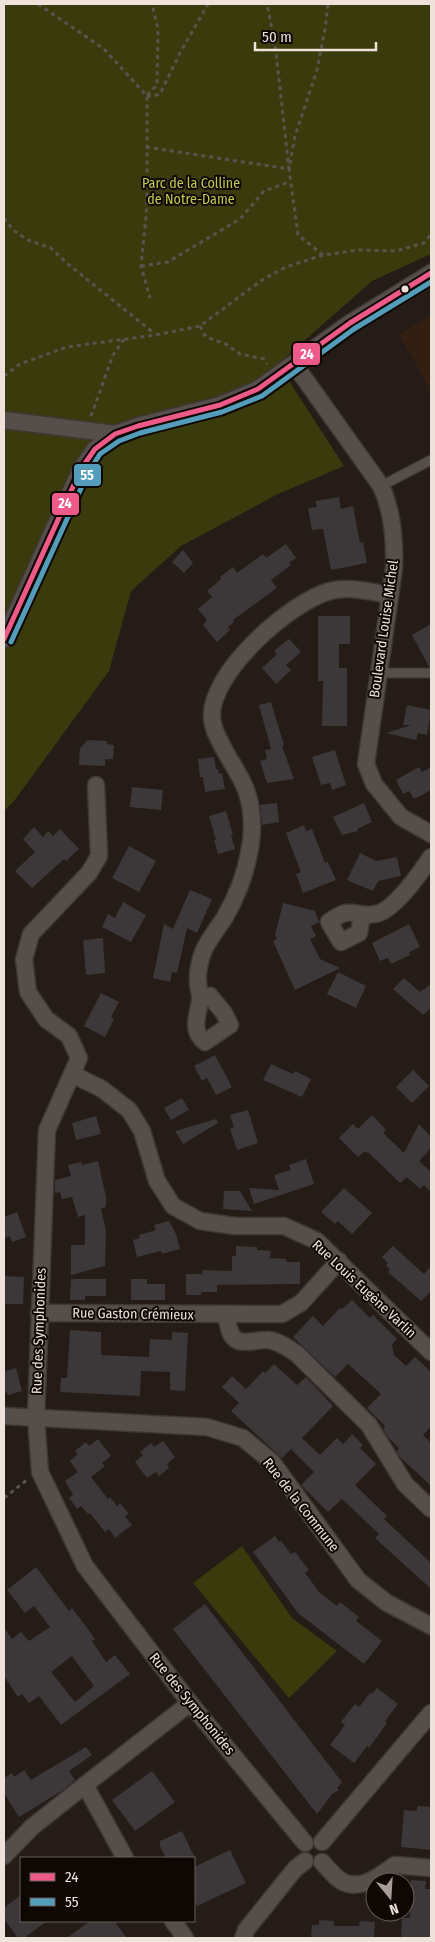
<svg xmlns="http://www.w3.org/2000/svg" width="435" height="1942" viewBox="0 0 435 1942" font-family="'Fira Sans Condensed',sans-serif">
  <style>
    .built { fill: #331f12 }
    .green { fill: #3a3b0d }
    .building { fill: #3c3738; fill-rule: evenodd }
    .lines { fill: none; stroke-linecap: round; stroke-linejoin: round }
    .lane-casing { stroke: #3f3733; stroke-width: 11 }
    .street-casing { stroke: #3f3733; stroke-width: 19 }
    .path { stroke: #59524e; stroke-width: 3; stroke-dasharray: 4 4; stroke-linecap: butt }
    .lane { stroke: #554e4a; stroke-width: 9 }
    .street { stroke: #554e4a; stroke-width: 16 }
    .bus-1-casing { stroke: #0e0704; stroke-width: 9 }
    .bus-2-casing { stroke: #0e0704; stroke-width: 9 }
    .bus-1 { stroke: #ed5988; stroke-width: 5 }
    .bus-2 { stroke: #539cba; stroke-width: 5 }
    .bus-dot { fill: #eee2db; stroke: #0e0704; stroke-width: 2 }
    .labels { text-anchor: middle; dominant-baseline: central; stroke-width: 4; stroke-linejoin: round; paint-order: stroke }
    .park-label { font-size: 14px; fill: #c0c94b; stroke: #0e0704 }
    .street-label { font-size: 14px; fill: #eee2db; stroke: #0e0704 }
    .line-badge { stroke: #0e0704; stroke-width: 2 }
    .badge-label { font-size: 14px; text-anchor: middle; font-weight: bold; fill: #fff }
  </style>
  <rect width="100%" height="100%" fill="#251c17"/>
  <path class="built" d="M 431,316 L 431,391 L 399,334 Z"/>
  <g class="green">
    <path d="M 4,4 L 431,4 L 431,254 L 372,281 L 278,364 L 344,466 L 278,494 L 181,546 L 131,591 L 109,671 L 14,801 L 4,811 Z"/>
    <path d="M 242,1546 L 292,1618 L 337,1651 L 289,1698 L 193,1583 Z"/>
  </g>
  <g class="building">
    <path d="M 339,497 L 341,509 L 353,506 L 360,543 L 363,542 L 367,563 L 331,570 L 323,529 L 312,530 L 308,508 L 317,507 L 315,501 Z"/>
    <path d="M 286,544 L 296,558 L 289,563 L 291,565 L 271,580 L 277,588 L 233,620 L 234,622 L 228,627 L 230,630 L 217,642 L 203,625 L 207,620 L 198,609 L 212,597 L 207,591 L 221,579 L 220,577 L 233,567 L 237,573 L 263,554 L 266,558 Z"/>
    <path d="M 183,550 L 193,563 L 184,573 L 172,562 Z"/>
    <path d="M 318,616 L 350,616 L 350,644 L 339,644 L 339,668 L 347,668 L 347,726 L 322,726 L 323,681 L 318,681 Z"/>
    <path d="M 431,624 L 431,667 L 429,667 L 412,635 Z"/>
    <path d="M 289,639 L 301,652 L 286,665 L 291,670 L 276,684 L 262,668 L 277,654 L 274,651 Z"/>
    <path d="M 271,702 L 284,745 L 282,746 L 294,779 L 267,783 L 260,761 L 267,759 L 265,750 L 271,749 L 259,705 Z"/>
    <path d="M 407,705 L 431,710 L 427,735 L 418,733 L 416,740 L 386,733 L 411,725 L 403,725 Z"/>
    <path d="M 88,740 L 107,741 L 107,744 L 114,745 L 113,759 L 105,759 L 105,766 L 79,765 L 80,748 Z"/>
    <path d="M 335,750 L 346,785 L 332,790 L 330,783 L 321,785 L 312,757 Z"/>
    <path d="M 214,757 L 216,769 L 218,769 L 219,774 L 222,773 L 225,789 L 205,792 L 203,777 L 200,777 L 198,759 Z"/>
    <path d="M 419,767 L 422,772 L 431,767 L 431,790 L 414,799 L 409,791 L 403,794 L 396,780 Z"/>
    <path d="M 132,787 L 163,790 L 161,810 L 130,807 Z"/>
    <path d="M 277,803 L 279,822 L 262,825 L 260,805 Z"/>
    <path d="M 364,803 L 372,822 L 357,829 L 358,831 L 342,835 L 333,817 Z"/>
    <path d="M 226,811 L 233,835 L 231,835 L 235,849 L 218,854 L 214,840 L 216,840 L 209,816 Z"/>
    <path d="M 304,825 L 306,831 L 312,829 L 325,863 L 328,862 L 336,880 L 303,893 L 296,874 L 301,872 L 286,833 Z"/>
    <path d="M 34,827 L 43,837 L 48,831 L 53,836 L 60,829 L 79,849 L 66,861 L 64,859 L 32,888 L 15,871 L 35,852 L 23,839 Z"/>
    <path d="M 129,846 L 156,861 L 139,892 L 112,878 Z"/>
    <path d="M 360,853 L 376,861 L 397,857 L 401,876 L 378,881 L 373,891 L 347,880 Z"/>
    <path d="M 190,890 L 212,899 L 197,933 L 187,928 L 177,973 L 172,972 L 170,982 L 153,978 L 164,924 L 173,929 Z"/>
    <path d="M 123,902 L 146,915 L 131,942 L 102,927 L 108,914 L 115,918 Z"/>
    <path d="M 283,903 L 315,911 L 319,922 L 311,926 L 316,936 L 310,939 L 320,959 L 340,968 L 295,990 L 273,941 L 277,939 L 275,935 Z"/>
    <path d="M 409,924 L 420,947 L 409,952 L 410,955 L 391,964 L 388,958 L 380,961 L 372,943 Z"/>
    <path d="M 103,938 L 105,973 L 86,975 L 83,940 Z"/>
    <path d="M 338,972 L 366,986 L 356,1008 L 327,994 Z"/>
    <path d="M 404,978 L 420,992 L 431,984 L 431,1008 L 423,1015 L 393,989 Z"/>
    <path d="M 101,993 L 119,1002 L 111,1017 L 114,1019 L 105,1037 L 84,1026 Z"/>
    <path d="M 215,1055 L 232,1087 L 216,1095 L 207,1078 L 202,1081 L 194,1066 Z"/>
    <path d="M 271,1064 L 293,1074 L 295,1071 L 311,1079 L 302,1097 L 263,1080 Z"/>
    <path d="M 413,1070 L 429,1086 L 412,1103 L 396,1087 Z"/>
    <path d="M 182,1098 L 189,1110 L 171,1120 L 164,1108 Z"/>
    <path d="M 248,1110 L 258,1143 L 237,1150 L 230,1129 L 234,1127 L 230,1115 Z"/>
    <path d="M 372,1115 L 386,1130 L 383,1133 L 404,1153 L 419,1124 L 431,1137 L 431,1148 L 419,1161 L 431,1172 L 431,1192 L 424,1185 L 420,1189 L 407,1177 L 400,1183 L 368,1152 L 367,1153 L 365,1151 L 358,1157 L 339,1138 L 353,1124 L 358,1129 Z"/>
    <path d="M 96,1116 L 101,1134 L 76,1140 L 72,1123 Z"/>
    <path d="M 216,1119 L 218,1123 L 183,1144 L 175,1131 Z"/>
    <path d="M 306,1159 L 314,1184 L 254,1204 L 249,1188 L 279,1190 L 274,1175 L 291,1170 L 289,1165 Z"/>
    <path d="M 98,1161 L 106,1197 L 106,1207 L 101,1209 L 106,1230 L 105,1266 L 71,1275 L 71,1245 L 85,1245 L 85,1215 L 78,1217 L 72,1197 L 62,1199 L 60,1192 L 55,1193 L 55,1180 L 71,1176 L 68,1165 L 81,1162 L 82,1165 Z"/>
    <path d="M 344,1188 L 372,1213 L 352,1234 L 338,1221 L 335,1224 L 321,1212 Z"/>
    <path d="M 224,1191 L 240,1191 L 252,1211 L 223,1209 Z"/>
    <path d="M 17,1212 L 26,1237 L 12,1242 L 10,1236 L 4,1238 L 4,1217 Z"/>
    <path d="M 169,1221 L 176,1234 L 180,1249 L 162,1254 L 161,1251 L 137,1257 L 133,1240 L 140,1238 L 139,1235 L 156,1230 L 154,1225 Z"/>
    <path d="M 236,1246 L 257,1247 L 257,1250 L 271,1251 L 270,1258 L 286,1259 L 286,1262 L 300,1262 L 300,1284 L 217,1285 L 217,1292 L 201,1292 L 201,1295 L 186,1295 L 186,1274 L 202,1274 L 202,1270 L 232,1271 L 232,1256 L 236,1256 Z"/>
    <path d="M 393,1246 L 424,1274 L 431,1266 L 431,1291 L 421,1301 L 388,1272 L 390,1270 L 386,1265 L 388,1263 L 382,1257 Z"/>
    <path d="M 4,1276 L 24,1277 L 23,1304 L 4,1304 Z"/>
    <path d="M 71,1279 L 106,1279 L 106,1296 L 85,1296 L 85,1300 L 70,1300 Z"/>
    <path d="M 131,1279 L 147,1279 L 147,1284 L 165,1284 L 165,1300 L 131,1300 Z"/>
    <path d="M 352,1300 L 370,1318 L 373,1315 L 397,1339 L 392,1345 L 394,1355 L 406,1366 L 415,1357 L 431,1372 L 431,1426 L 423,1435 L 431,1443 L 431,1486 L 400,1457 L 397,1451 L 399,1448 L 388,1437 L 383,1429 L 385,1426 L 367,1408 L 381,1394 L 348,1364 L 335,1377 L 293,1337 L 313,1316 L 323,1326 L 340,1308 L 342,1309 Z"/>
    <path d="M 70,1330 L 101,1332 L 101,1355 L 149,1357 L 150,1339 L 172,1340 L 172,1332 L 188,1333 L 185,1391 L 170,1390 L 170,1372 L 141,1371 L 140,1396 L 60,1392 L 61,1378 L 67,1378 Z"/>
    <path d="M 274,1364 L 297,1385 L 306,1377 L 333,1406 L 302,1438 L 320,1455 L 337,1438 L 343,1444 L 352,1434 L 363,1445 L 360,1448 L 376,1464 L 355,1485 L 387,1516 L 384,1519 L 431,1563 L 431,1589 L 375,1538 L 379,1534 L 342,1499 L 328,1512 L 301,1485 L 314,1472 L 291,1449 L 282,1458 L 231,1411 L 239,1403 L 222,1387 L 232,1376 L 246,1389 L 263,1371 L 265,1373 Z"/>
    <path d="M 16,1368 L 22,1391 L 8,1395 L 7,1392 L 4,1393 L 4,1372 Z"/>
    <path d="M 98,1439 L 111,1456 L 102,1463 L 105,1466 L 91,1477 L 108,1499 L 110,1497 L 117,1506 L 120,1503 L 129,1514 L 125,1516 L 132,1525 L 115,1538 L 109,1529 L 105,1532 L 90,1513 L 88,1514 L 81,1506 L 77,1509 L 69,1498 L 73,1495 L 65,1481 L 78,1472 L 70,1461 L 78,1454 L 75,1451 L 86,1442 L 89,1446 Z"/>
    <path d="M 163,1441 L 175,1457 L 167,1464 L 169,1468 L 159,1476 L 156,1472 L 147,1478 L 135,1462 L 143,1455 L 140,1452 L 151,1443 L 154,1447 Z"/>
    <path d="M 275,1536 L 279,1542 L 281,1541 L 291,1554 L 295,1552 L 309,1570 L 305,1573 L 320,1593 L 337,1606 L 340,1602 L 359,1617 L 356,1621 L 382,1641 L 364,1664 L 298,1613 L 253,1552 Z"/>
    <path d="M 36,1567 L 69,1611 L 72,1608 L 85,1625 L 95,1639 L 92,1641 L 106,1662 L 115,1655 L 130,1674 L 61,1725 L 39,1696 L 29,1703 L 22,1694 L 18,1697 L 4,1676 L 4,1628 L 12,1639 L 21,1632 L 29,1641 L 50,1627 L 34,1606 L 25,1613 L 7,1590 ZM 72,1656 L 94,1686 L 75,1702 L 51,1672 Z"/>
    <path d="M 205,1604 L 342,1782 L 337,1788 L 339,1790 L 332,1794 L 317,1814 L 173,1629 Z"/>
    <path d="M 377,1688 L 398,1704 L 385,1721 L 387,1723 L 369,1748 L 367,1746 L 354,1763 L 330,1745 L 345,1725 L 341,1722 L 355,1704 L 359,1707 L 370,1693 L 372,1694 Z"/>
    <path d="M 86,1747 L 92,1755 L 69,1771 L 75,1780 L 63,1790 L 19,1817 L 4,1793 L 4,1778 L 12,1773 L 14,1777 L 24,1770 L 31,1780 Z"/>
    <path d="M 152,1771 L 175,1802 L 135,1831 L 112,1800 Z"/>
    <path d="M 417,1806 L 431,1807 L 431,1850 L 401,1847 L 404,1810 L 417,1811 Z"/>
    <path d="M 182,1831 L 195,1858 L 166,1858 L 160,1847 L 160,1841 Z"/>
    <path d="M 230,1850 L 246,1883 L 197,1906 L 194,1898 L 194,1867 Z"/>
    <path d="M 411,1880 L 426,1881 L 425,1889 L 431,1889 L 431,1938 L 401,1938 L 402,1918 L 410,1918 Z"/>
    <path d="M 21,1895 L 21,1921 L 47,1921 L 24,1938 L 18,1938 L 4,1919 L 4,1908 Z"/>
    <path d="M 319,1920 L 334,1921 L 334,1926 L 359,1926 L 360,1921 L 375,1922 L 374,1938 L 311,1938 L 312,1925 L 319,1925 Z"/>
    <path d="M 90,1921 L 114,1921 L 127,1938 L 67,1938 Z"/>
  </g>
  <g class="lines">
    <g class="lane-casing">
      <g id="lane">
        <path d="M 381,486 L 431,460"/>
        <path d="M 378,673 L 431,673"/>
      </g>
    </g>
    <g class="street-casing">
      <g id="street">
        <path d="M 294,364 L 381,486 C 393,512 395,540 394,568 L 366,764 L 374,784 L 401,817 L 431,834"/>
        <path d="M 4,420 L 115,434 L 138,426 L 220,405 L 258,389 L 350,323 L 431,273"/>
        <path d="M 4,639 L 81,469 L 95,449 L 115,434"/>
        <path d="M 96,785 L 99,856 L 89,873 L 31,934 L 24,959 L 28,992 L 46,1019 L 69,1036 L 79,1058 L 47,1130 L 36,1417 L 40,1472 L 85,1566 L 190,1703 L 305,1843"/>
        <path d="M 362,915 L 359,933 L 341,942 L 329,922 C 353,904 352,918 375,914 C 393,912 421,872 431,857"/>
        <path d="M 200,1000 L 210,996 L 224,1013 L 230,1025 L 205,1042 C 190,1030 198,1016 200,1001 C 201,995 198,988 198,982 C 197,974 200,960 203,952 C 208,940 218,928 225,917 C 236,898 245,875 249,853 C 254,832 253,803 243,783 C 238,773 232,763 226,753 C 221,743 213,731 212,718 C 209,673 290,602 330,591 C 350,586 371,592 390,595"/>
        <path d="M 72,1074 L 102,1089 L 129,1110 L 142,1131 L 157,1181 L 173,1206 L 200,1221 L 235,1226 L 284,1226 L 317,1241 L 431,1352"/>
        <path d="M 39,1313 L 282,1314 L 301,1303 L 339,1261"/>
        <path d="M 227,1315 C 227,1322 228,1327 231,1334 C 238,1348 256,1339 268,1340 C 279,1341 288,1348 297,1354 L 369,1425 L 405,1484 L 431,1509"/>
        <path d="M 4,1416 L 207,1427 L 243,1438 L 272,1462 L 358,1580 L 387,1603 L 431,1626"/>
        <path d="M 322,1842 L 431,1713"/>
        <path d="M 4,1856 L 32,1827 L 85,1785"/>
        <path d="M 125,1858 L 85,1785 L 190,1703"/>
        <path d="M 322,1862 C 328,1868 335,1878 343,1882 C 362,1891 380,1875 395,1865 L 431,1868"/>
        <path d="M 173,1921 L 185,1938"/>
        <path d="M 243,1938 L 246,1930 L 295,1869 L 305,1861"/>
      </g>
    </g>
    <g class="path">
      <path d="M 38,4 L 104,49 L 147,96 L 147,206 L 141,266 L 150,298"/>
      <path d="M 147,95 L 157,85 L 158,29 L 152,4"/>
      <path d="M 147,96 L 153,96 L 160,94 L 180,53 L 208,4"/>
      <path d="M 146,147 L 289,169 L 275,44 L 267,4"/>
      <path d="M 4,218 L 13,230 L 28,240 L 51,248 L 69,265 L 155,334"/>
      <path d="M 323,255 L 298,235 L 289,169 L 295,136 L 317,70 L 325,29 L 328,4"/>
      <path d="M 141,266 L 168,262 L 240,219 L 264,191 L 289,182"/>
      <path d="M 200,326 L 206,337 L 226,344 L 240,354 L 264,359 L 267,364"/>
      <path d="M 4,376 L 20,364 L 67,347 L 156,335 L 200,326 L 262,280 L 286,267 L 323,255 L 359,250 L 396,251 L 424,243 L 431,234"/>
      <path d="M 91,416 L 113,355 L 125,338"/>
      <path d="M 4,1498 L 27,1480"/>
    </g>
    <use href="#lane" class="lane"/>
    <use href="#street" class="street"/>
    <g class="bus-1-casing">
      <path id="bus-1" d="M 4,639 L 81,469 L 95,449 L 115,434 L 138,426 L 220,405 L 258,389 L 350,323 L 431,273"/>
    </g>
    <g class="bus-2-casing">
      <path id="bus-2" d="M 11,642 L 88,473 L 100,454 L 119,441 L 140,433 L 222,412 L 262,396 L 354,329 L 431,282"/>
    </g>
    <use href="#bus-1" class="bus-1"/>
    <use href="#bus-2" class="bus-2"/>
  </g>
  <circle class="bus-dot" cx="405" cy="289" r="4.5"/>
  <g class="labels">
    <g class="park-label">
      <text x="191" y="183">Parc de la Colline<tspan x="191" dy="16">de Notre-Dame</tspan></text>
    </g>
    <g class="street-label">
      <text transform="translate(384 629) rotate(-82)">Boulevard Louise Michel</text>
      <text transform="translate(364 1289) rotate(43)">Rue Louis Eugène Varlin</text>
      <text transform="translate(133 1314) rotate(1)">Rue Gaston Crémieux</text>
      <text transform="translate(39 1331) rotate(-88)">Rue des Symphonides</text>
      <text transform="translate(301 1505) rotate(52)">Rue de la Commune</text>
      <text transform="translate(192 1704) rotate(51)">Rue des Symphonides</text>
    </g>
  </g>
  <g class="line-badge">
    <rect x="292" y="342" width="29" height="24" rx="5" fill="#ed5988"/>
    <rect x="73" y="463" width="29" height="24" rx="5" fill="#539cba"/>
    <rect x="51" y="492" width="29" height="24" rx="5" fill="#ed5988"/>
  </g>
  <g class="badge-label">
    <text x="307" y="359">24</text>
    <text x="87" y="480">55</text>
    <text x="65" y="508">24</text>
  </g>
  <rect width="435" height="1942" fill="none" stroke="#eee2db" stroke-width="10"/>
  <rect x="20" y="1857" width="175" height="65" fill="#0e0704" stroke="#685f5a"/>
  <rect x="30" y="1873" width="25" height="8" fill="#ed5988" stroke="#685f5a"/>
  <text x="65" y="1882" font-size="15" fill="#eee2db">24</text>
  <rect x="30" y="1898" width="25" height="8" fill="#539cba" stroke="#685f5a"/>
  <text x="65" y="1907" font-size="15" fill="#eee2db">55</text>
  <g transform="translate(390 1897) rotate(162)"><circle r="24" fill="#0e0704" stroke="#685f5a"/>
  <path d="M0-4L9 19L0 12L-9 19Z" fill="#a89d96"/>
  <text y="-8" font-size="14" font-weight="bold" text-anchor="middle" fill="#eee2db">N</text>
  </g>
  <path d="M255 42v8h121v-8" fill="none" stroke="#eee2db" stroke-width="2.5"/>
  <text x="262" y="42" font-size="15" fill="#eee2db" stroke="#0e0704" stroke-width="4" paint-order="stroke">50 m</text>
</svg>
